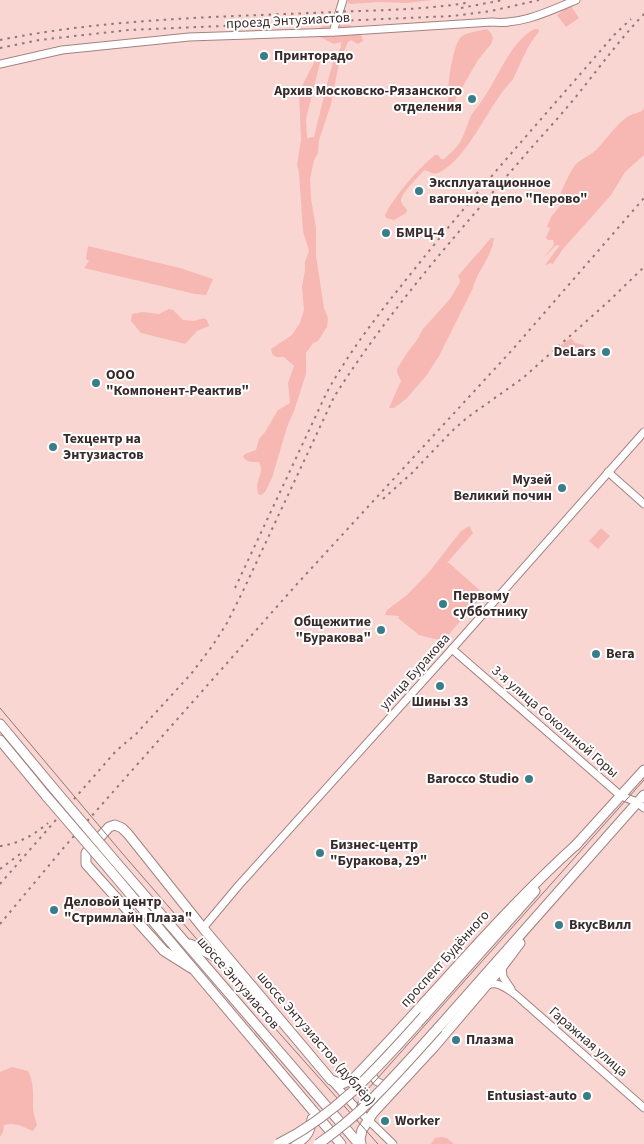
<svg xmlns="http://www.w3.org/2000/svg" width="644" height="1144" viewBox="0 0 644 1144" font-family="'Source Sans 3',sans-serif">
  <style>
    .green { fill: #f7b7b2 }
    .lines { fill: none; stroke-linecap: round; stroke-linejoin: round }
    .minor-casing { stroke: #a38280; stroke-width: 9 }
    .major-casing { stroke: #a38280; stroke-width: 11 }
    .minor { stroke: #fff; stroke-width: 7 }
    .major { stroke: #fff; stroke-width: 9 }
    .tram { stroke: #907876; stroke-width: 1 }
    .rail { stroke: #907876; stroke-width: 2; stroke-dasharray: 2.5 5; stroke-linecap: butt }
    .major-bridge-casing { stroke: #a38280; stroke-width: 11; stroke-linecap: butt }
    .major-bridge { stroke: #fff; stroke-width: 9 }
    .poi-dot { fill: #387e8a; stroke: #fff; stroke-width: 2 }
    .labels { text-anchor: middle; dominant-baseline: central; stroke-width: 4; stroke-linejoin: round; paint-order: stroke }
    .street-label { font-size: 14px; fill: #392b2a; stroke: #fff }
    .poi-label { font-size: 14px; font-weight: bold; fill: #392b2a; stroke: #fff; text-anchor: start }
  </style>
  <rect width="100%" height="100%" fill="#fad6d3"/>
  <g class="green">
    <path d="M 348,0 L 432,0 L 407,3 L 378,2 L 351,4 L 348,3 Z"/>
    <path d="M 570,5 L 579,18 L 566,27 L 557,15 Z"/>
    <path d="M 350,25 L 361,33 L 363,41 L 358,44 L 351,40 L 348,42 L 339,63 L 331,104 L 319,140 L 318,153 L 314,160 L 310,179 L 311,199 L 316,228 L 316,256 L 324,308 L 328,318 L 327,327 L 318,341 L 313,343 L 306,353 L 306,374 L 294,411 L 287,427 L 272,478 L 265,492 L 261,495 L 258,494 C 258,490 256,485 258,482 C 260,474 263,470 259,462 C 254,462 245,463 243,456 L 245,454 L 256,450 L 259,439 L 265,432 L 278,410 L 290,403 L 288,383 L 294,366 L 284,357 L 276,357 L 272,354 L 271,349 L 292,335 L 300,323 L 304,310 L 302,287 L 305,270 L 305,262 L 309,251 L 303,231 L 299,173 L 297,165 L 301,140 L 299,92 L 320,51 L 321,59 L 306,119 L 307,138 L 314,137 L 327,84 L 334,59 L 341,47 L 341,42 L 334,44 L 318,36 L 316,30 L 323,26 Z"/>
    <path d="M 487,29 L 491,33 L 493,38 L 491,44 L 478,60 L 452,105 L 449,104 C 445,93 453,46 460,38 C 465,32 480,31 487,29 Z"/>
    <path d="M 535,29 L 538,29 L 539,32 C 527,45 521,63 513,79 C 510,83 506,87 503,91 C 486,113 464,162 438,173 C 433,175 430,171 424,170 C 419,177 402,192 401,200 C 401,204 405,207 407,210 L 406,213 L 394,220 L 386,218 L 385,215 C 396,194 417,170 435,155 L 438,155 L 441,159 L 444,159 C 462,144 462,139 470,118 C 473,111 479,106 483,99 C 498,78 511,40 535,29 Z"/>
    <path d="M 644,109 L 644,155 L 625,172 L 611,195 L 563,249 L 552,265 L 552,263 L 545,265 L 560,245 L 555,246 L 541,261 L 554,245 L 553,240 L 548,240 L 546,238 L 550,228 L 547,227 L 551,217 L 560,206 L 560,203 L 551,208 C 554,202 559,198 561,192 C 566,182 569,173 576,164 C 582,158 592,155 598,148 C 607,138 616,125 627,117 C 632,113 639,114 644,109 Z"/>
    <path d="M 491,238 L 494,238 C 492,257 477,271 473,288 L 439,356 L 426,376 L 407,398 L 394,408 L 389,408 L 401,381 L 397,372 L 397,369 L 407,353 L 417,340 L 423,329 L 450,299 L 460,282 L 460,280 L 458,276 Z"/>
    <path d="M 88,246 L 180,268 L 213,279 L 206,295 L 195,294 L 84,268 L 89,261 L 86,259 Z"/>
    <path d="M 169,309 L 173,310 L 183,320 L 194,321 L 204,318 L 207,320 L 209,326 L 197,331 L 185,344 L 141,333 L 131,321 L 132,314 L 142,312 L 159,314 Z"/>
    <path d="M 571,338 L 575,343 L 584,345 L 584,347 L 569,348 L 556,353 L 557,348 Z"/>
    <path d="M 469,526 L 473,533 L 447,563 L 449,563 L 484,594 L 443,641 L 419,635 L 398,618 L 399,616 L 385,615 L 387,610 L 407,595 L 430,571 L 461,531 Z"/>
    <path d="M 601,528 L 610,536 L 598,549 L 589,541 Z"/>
    <path d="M 12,1067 L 28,1071 C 34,1081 33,1096 33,1108 C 33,1113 36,1120 37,1125 L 33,1131 C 22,1127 16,1122 4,1125 L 3,1132 L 0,1137 L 0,1072 Z"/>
    <path d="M 441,1137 L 447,1138 L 454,1144 L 431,1144 L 435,1138 Z"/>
  </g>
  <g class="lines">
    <g class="minor-casing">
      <g id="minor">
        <path d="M 333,32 L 343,0"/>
        <path d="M 0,64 L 62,50 L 189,37 L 336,32 L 492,22 C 522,25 549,11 576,0"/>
        <path d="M 608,472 L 644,504"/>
        <path d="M 452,649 L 621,796 L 637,802 L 644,808"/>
        <path d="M 203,928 L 239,885 L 452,649 L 644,432"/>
        <path d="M 502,967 L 503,977 L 511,989"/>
        <path d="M 487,985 C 498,981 506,988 516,995 L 644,1108"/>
        <path d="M 373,1059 L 370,1071 L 376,1081 L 386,1086 L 400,1083"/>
        <path d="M 331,1080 L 356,1108 L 393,1144"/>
      </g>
    </g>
    <g class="major-casing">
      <g id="major">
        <path d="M 0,724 L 54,789"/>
        <path d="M 0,740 L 47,797"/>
        <path d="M 575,846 L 644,770"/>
        <path d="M 115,861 L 359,1144"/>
        <path d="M 109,869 L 341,1144"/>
        <path d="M 190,944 L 229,964"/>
        <path d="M 191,968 L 164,951 L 86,864 L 86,853 L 109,827 L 115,825 L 122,828 L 128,834 L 203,928 L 331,1080 L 342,1084 L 353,1079 C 429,1001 497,916 578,843"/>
        <path d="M 424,1016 L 535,891"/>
        <path d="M 438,1028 L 644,795"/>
        <path d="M 296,1144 C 307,1137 310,1132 312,1119"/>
        <path d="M 361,1144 L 360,1139 L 362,1130 L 373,1113 L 434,1047 L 502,967 L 520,943"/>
      </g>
    </g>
    <use href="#minor" class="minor"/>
    <use href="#major" class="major"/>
    <g class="tram">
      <path d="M 0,708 L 122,853 L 241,990 L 378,1144"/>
      <path d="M 357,1121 L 355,1112 L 359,1099 L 644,780"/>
    </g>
    <g class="rail">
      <path d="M 461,8 L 503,0"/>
      <path d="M 0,40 C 110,18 222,17 334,12 C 378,10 423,10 466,3"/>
      <path d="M 0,48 L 39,40 L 129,30 L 453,16 L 491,11 L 539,0"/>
      <path d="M 383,499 L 412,473 L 452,431 L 468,417 L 523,378 L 608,302 L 644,267"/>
      <path d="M 235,588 L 327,392 C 352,347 384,307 417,266 C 480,187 548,112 614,35 L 631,19"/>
      <path d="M 0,846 C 18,844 34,835 48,823"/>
      <path d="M 0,869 L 20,854"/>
      <path d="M 0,884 L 116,751 L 136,734 L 191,674 L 213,645 L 227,623 L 243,591 L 334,397 C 391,307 462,228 532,147 C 550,127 569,106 586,84 C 605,60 623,36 644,14"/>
      <path d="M 0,924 L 66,845 L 297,584 L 513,349 L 644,198"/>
    </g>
    <g class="major-bridge-casing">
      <g id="major-bridge">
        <path d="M 54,789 L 115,861"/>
        <path d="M 47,797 L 109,869"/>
        <path d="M 278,1144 C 338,1114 380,1065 424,1016"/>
        <path d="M 318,1144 C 365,1112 400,1070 438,1028"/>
      </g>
    </g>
    <use href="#major-bridge" class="major-bridge"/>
  </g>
  <g class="poi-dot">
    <circle cx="264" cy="56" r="5"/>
    <circle cx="472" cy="99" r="5"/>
    <circle cx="419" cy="191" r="5"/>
    <circle cx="386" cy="233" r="5"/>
    <circle cx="606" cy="352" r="5"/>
    <circle cx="96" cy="383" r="5"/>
    <circle cx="53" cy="447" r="5"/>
    <circle cx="562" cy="488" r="5"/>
    <circle cx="443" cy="604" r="5"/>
    <circle cx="381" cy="630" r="5"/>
    <circle cx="596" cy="654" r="5"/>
    <circle cx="440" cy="686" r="5"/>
    <circle cx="529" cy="779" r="5"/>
    <circle cx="320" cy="853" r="5"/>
    <circle cx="54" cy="910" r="5"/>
    <circle cx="559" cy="925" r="5"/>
    <circle cx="456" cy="1040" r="5"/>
    <circle cx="587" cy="1096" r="5"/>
    <circle cx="385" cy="1121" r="5"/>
  </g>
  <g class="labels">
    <g class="street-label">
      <text transform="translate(288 21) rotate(-3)">проезд Энтузиастов</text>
      <text transform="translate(415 672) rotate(-48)">улица Буракова</text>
      <text transform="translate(555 722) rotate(41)">3-я улица Соколиной Горы</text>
      <text transform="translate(445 959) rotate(-48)">проспект Будённого</text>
      <text transform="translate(238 983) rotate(49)">шоссе Энтузиастов</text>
      <text transform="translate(316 1039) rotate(49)">шоссе Энтузиастов (дублёр)</text>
      <text transform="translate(588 1042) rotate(41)">Гаражная улица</text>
    </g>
    <g class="poi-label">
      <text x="274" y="56">Принторадо</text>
      <text x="462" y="91" text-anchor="end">Архив Московско-Рязанского<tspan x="462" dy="16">отделения</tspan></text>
      <text x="429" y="183">Эксплуатационное<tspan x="429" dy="16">вагонное депо "Перово"</tspan></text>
      <text x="396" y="233">БМРЦ-4</text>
      <text x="596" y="352" text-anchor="end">DeLars</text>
      <text x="106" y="375">ООО<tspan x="106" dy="16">"Компонент-Реактив"</tspan></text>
      <text x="63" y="439">Техцентр на<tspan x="63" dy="16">Энтузиастов</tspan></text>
      <text x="552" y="480" text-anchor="end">Музей<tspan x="552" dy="16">Великий почин</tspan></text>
      <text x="453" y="596">Первому<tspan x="453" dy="16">субботнику</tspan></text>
      <text x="371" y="622" text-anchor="end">Общежитие<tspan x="371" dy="16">"Буракова"</tspan></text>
      <text x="606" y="654">Вега</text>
      <text x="440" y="702" text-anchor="middle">Шины 33</text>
      <text x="519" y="779" text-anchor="end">Barocco Studio</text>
      <text x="330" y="845">Бизнес-центр<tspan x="330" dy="16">"Буракова, 29"</tspan></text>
      <text x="64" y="902">Деловой центр<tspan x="64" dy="16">"Стримлайн Плаза"</tspan></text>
      <text x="569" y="925">ВкусВилл</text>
      <text x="466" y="1040">Плазма</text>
      <text x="577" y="1096" text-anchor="end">Entusiast-auto</text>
      <text x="395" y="1121">Worker</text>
    </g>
  </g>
</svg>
